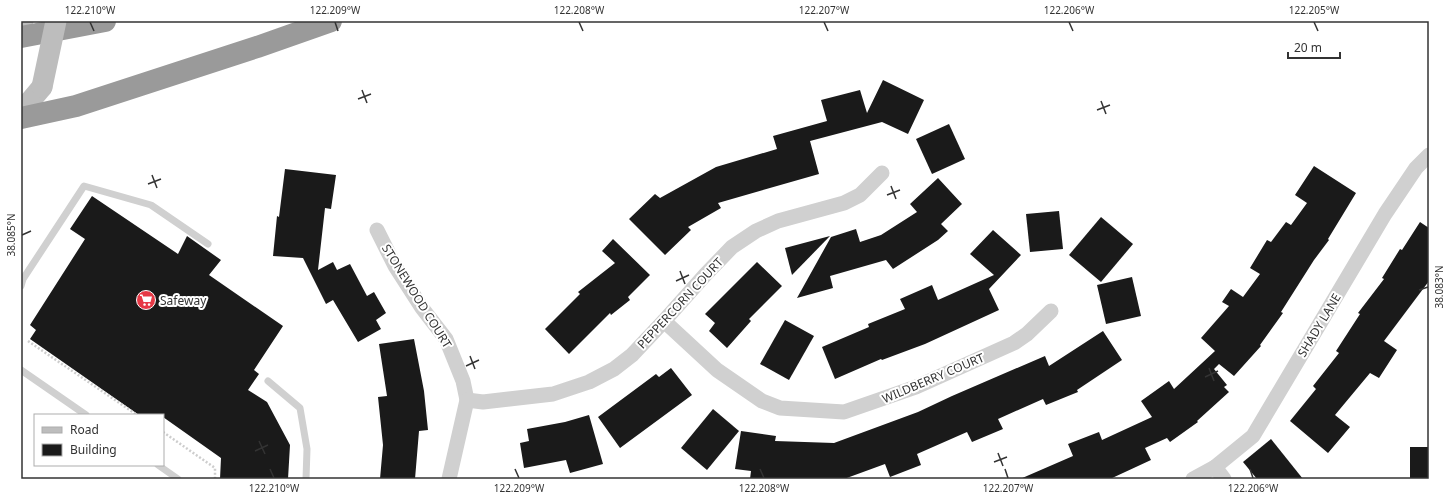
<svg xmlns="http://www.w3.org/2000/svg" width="1450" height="500" viewBox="0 0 1450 500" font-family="'Noto Sans',sans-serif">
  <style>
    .building { fill: #1a1a1a }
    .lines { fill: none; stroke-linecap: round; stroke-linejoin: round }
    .path { stroke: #cdcdcd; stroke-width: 2.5; stroke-dasharray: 2 2; stroke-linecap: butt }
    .lane { stroke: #d0d0d0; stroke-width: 7 }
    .street { stroke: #d0d0d0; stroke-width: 15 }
    .secondary { stroke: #bdbdbd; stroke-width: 21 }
    .highway { stroke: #9a9a9a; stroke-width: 22 }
    .secondary-bridge { stroke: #bdbdbd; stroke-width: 21 }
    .ticks { fill: none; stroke: #333; stroke-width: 1.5 }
    .labels { text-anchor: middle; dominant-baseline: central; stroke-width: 4; stroke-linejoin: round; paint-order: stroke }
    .street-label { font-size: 12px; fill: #333; stroke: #fff }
    .poi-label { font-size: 12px; fill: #333; stroke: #fff; text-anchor: start }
    .neatline { fill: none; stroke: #333; stroke-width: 1.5 }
    .ticks-label { font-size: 10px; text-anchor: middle; fill: #333 }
  </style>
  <rect width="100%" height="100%" fill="#fff"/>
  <g class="building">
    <path d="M 883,80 L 924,100 L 908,134 L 882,122 L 810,141 L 819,174 L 718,203 L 721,208 L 688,227 L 691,230 L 665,255 L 629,219 L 655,194 L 660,198 L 716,167 L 777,149 L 773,136 L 827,121 L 821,100 L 860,90 L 867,113 Z"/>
    <path d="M 949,124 L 965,159 L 932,174 L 916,139 Z"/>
    <path d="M 1314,166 L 1356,193 L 1328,239 L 1329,240 L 1314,260 L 1281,312 L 1283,313 L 1260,345 L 1261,346 L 1234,376 L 1219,364 L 1214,369 L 1227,385 L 1224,387 L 1229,392 L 1197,421 L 1198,422 L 1170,442 L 1167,438 L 1145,448 L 1151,460 L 1110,479 L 1020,479 L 1073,456 L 1068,444 L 1099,432 L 1102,440 L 1152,417 L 1141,401 L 1169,381 L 1174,389 L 1215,351 L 1201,338 L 1229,306 L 1222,302 L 1231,289 L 1243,297 L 1260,274 L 1250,268 L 1267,240 L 1271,242 L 1286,222 L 1291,225 L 1307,203 L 1295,195 Z"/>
    <path d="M 285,169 L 336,175 L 331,209 L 325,208 L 318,270 L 333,262 L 337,270 L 350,264 L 367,296 L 374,292 L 386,313 L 376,320 L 381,329 L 358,342 L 333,300 L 326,304 L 303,258 L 273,256 L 277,216 L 279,217 Z"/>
    <path d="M 938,178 L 962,204 L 941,224 L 948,231 L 938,240 L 893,269 L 886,260 L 830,276 L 833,288 L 797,298 L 831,237 L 856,229 L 860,242 L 881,235 L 917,212 L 910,204 Z"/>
    <path d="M 92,196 L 178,254 L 187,236 L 221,260 L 209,275 L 283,326 L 254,370 L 259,374 L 248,390 L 267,402 L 290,445 L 288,479 L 220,479 L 221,458 L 163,417 L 163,415 L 139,415 L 30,339 L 36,330 L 30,325 L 85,239 L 70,229 Z"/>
    <path d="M 1059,211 L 1063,249 L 1030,252 L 1026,214 Z"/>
    <path d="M 1101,217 L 1133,244 L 1101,282 L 1069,255 Z"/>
    <path d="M 1420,222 L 1429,228 L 1429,281 L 1384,341 L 1397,350 L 1379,378 L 1370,373 L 1335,415 L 1350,427 L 1328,453 L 1290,421 L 1316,389 L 1313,386 L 1339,353 L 1336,351 L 1360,314 L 1358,313 L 1384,279 L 1382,278 L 1400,249 L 1402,250 Z"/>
    <path d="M 993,230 L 1021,255 L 989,289 L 999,310 L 925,344 L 882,360 L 881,359 L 835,379 L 822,347 L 869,327 L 868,324 L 905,309 L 900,299 L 932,285 L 938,300 L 994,275 L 970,254 Z"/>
    <path d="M 830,236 L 792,275 L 785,248 Z"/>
    <path d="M 613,239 L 650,275 L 628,297 L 630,300 L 611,315 L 610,313 L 569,354 L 545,329 L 580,294 L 578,292 L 615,263 L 602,251 Z"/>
    <path d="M 757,262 L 782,286 L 749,319 L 751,321 L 727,348 L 709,331 L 715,323 L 705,314 Z"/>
    <path d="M 1132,277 L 1141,316 L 1106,324 L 1097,285 Z"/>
    <path d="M 785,320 L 814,336 L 789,380 L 760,364 Z"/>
    <path d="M 1103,331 L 1122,360 L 1077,390 L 1078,392 L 1046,405 L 1043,399 L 998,419 L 1003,429 L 972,442 L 967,432 L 917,454 L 921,465 L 890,477 L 885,464 L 844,479 L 750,479 L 751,471 L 735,469 L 741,431 L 776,436 L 775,441 L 834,443 L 918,412 L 952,396 L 1045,356 L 1049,366 Z"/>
    <path d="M 414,339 L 424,391 L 428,430 L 419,431 L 415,479 L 380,479 L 383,445 L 378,397 L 387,396 L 379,344 Z"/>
    <path d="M 671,368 L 692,395 L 620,448 L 598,417 L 656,374 L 659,377 Z"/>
    <path d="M 713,409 L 739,431 L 707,470 L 681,448 Z"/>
    <path d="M 589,415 L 603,464 L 570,473 L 566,460 L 524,468 L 520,443 L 529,441 L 527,429 L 565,422 Z"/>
    <path d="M 1271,439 L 1303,479 L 1257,479 L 1243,462 Z"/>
    <rect x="1410" y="447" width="19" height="32"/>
  </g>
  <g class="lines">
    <g class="path">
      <path d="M 28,341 L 137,415"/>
      <path d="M 163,432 L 215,468 L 215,479"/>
    </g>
    <g class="lane">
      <path d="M 21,286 L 23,279 L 84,186 L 151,205 L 208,244"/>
      <path d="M 21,370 L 86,415"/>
      <path d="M 268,381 L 300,408 L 307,449 L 306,479"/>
      <path d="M 158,465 L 178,479"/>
    </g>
    <g class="street">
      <path d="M 377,230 L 395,266 L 422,308 L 446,339 L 463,381 L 467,400 L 449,479"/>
      <path d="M 664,321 L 717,370 L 762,401 L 780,408 L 844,412 L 916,387 L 1014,343 L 1027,334 L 1051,311"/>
      <path d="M 467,400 L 483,402 L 553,394 L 589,382 L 614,369 L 632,355 L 664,321 L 705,275 L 732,247 L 756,231 L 778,221 L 844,203 L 860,195 L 882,173"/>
      <path d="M 1215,467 L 1224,479"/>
      <path d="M 1193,479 L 1215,467 L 1253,436 L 1385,214 L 1416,168 L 1429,155"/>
    </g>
    <g class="secondary">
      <path d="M 21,32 L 23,21"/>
      <path d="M 21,112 L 42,87"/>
    </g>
    <g class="highway">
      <path d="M 21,37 L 105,21"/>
      <path d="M 21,118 L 76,106 L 257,47 L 331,21"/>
    </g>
    <path class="secondary-bridge" d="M 42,87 L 56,21"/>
  </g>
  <path class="ticks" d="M 90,22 L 94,31M 335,22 L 338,31M 579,22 L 583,31M 824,22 L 828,31M 1069,22 L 1073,31M 1314,22 L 1318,31M 362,90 L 367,103M 358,99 L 371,94M 1101,101 L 1106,114M 1097,110 L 1110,105M 152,175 L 157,188M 148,184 L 161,179M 891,186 L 896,199M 887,195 L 900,190M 22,235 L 31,231M 680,271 L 685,284M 676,281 L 689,275M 1419,290 L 1428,287M 470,356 L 475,369M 466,366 L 479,360M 1209,368 L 1214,381M 1205,377 L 1218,371M 259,441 L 265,454M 255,451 L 268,445M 998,453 L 1003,466M 994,462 L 1007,457M 270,469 L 274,478M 515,469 L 519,478M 760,469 L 764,478M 1005,469 L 1008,478M 1250,469 L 1253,478"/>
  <defs>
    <g id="supermarket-disc" transform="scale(1)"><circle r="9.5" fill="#e63946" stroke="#fff"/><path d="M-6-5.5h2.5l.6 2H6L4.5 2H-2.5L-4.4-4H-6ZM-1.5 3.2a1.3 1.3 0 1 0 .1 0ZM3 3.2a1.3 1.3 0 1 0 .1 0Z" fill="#fff"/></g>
  </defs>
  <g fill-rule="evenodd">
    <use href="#supermarket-disc" x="146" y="300"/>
  </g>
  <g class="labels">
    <g class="street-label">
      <text transform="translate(417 296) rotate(58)">STONEWOOD COURT</text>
      <text transform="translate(680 303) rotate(-47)">PEPPERCORN COURT</text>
      <text transform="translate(1319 325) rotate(-59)">SHADY LANE</text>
      <text transform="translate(933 378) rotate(-23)">WILDBERRY COURT</text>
    </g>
    <g class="poi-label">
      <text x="160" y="300">Safeway</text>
    </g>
  </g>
  <rect width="1450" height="500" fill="none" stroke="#ffffff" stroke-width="44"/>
  <rect x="34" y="414" width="130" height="52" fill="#ffffff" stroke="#adadad"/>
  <rect x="42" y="427" width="20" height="6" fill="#bdbdbd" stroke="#adadad"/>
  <text x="70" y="434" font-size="12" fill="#333333">Road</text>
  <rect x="42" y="444" width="20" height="12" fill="#1a1a1a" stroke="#adadad"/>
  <text x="70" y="454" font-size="12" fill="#333333">Building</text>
  <path d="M1288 52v6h52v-6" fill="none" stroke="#333333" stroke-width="2"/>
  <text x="1294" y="52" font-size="12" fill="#333333" stroke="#ffffff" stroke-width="3" paint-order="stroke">20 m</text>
  <rect x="22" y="22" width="1406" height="456" class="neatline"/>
  <g class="ticks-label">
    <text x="90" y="14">122.210°W</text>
    <text x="335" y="14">122.209°W</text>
    <text x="579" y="14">122.208°W</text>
    <text x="824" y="14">122.207°W</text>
    <text x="1069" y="14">122.206°W</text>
    <text x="1314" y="14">122.205°W</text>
    <text transform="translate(11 235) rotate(-90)" y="4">38.085°N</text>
    <text transform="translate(1439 287) rotate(-90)" y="4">38.083°N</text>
    <text x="274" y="492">122.210°W</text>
    <text x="519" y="492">122.209°W</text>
    <text x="764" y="492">122.208°W</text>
    <text x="1008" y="492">122.207°W</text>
    <text x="1253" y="492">122.206°W</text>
  </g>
</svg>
